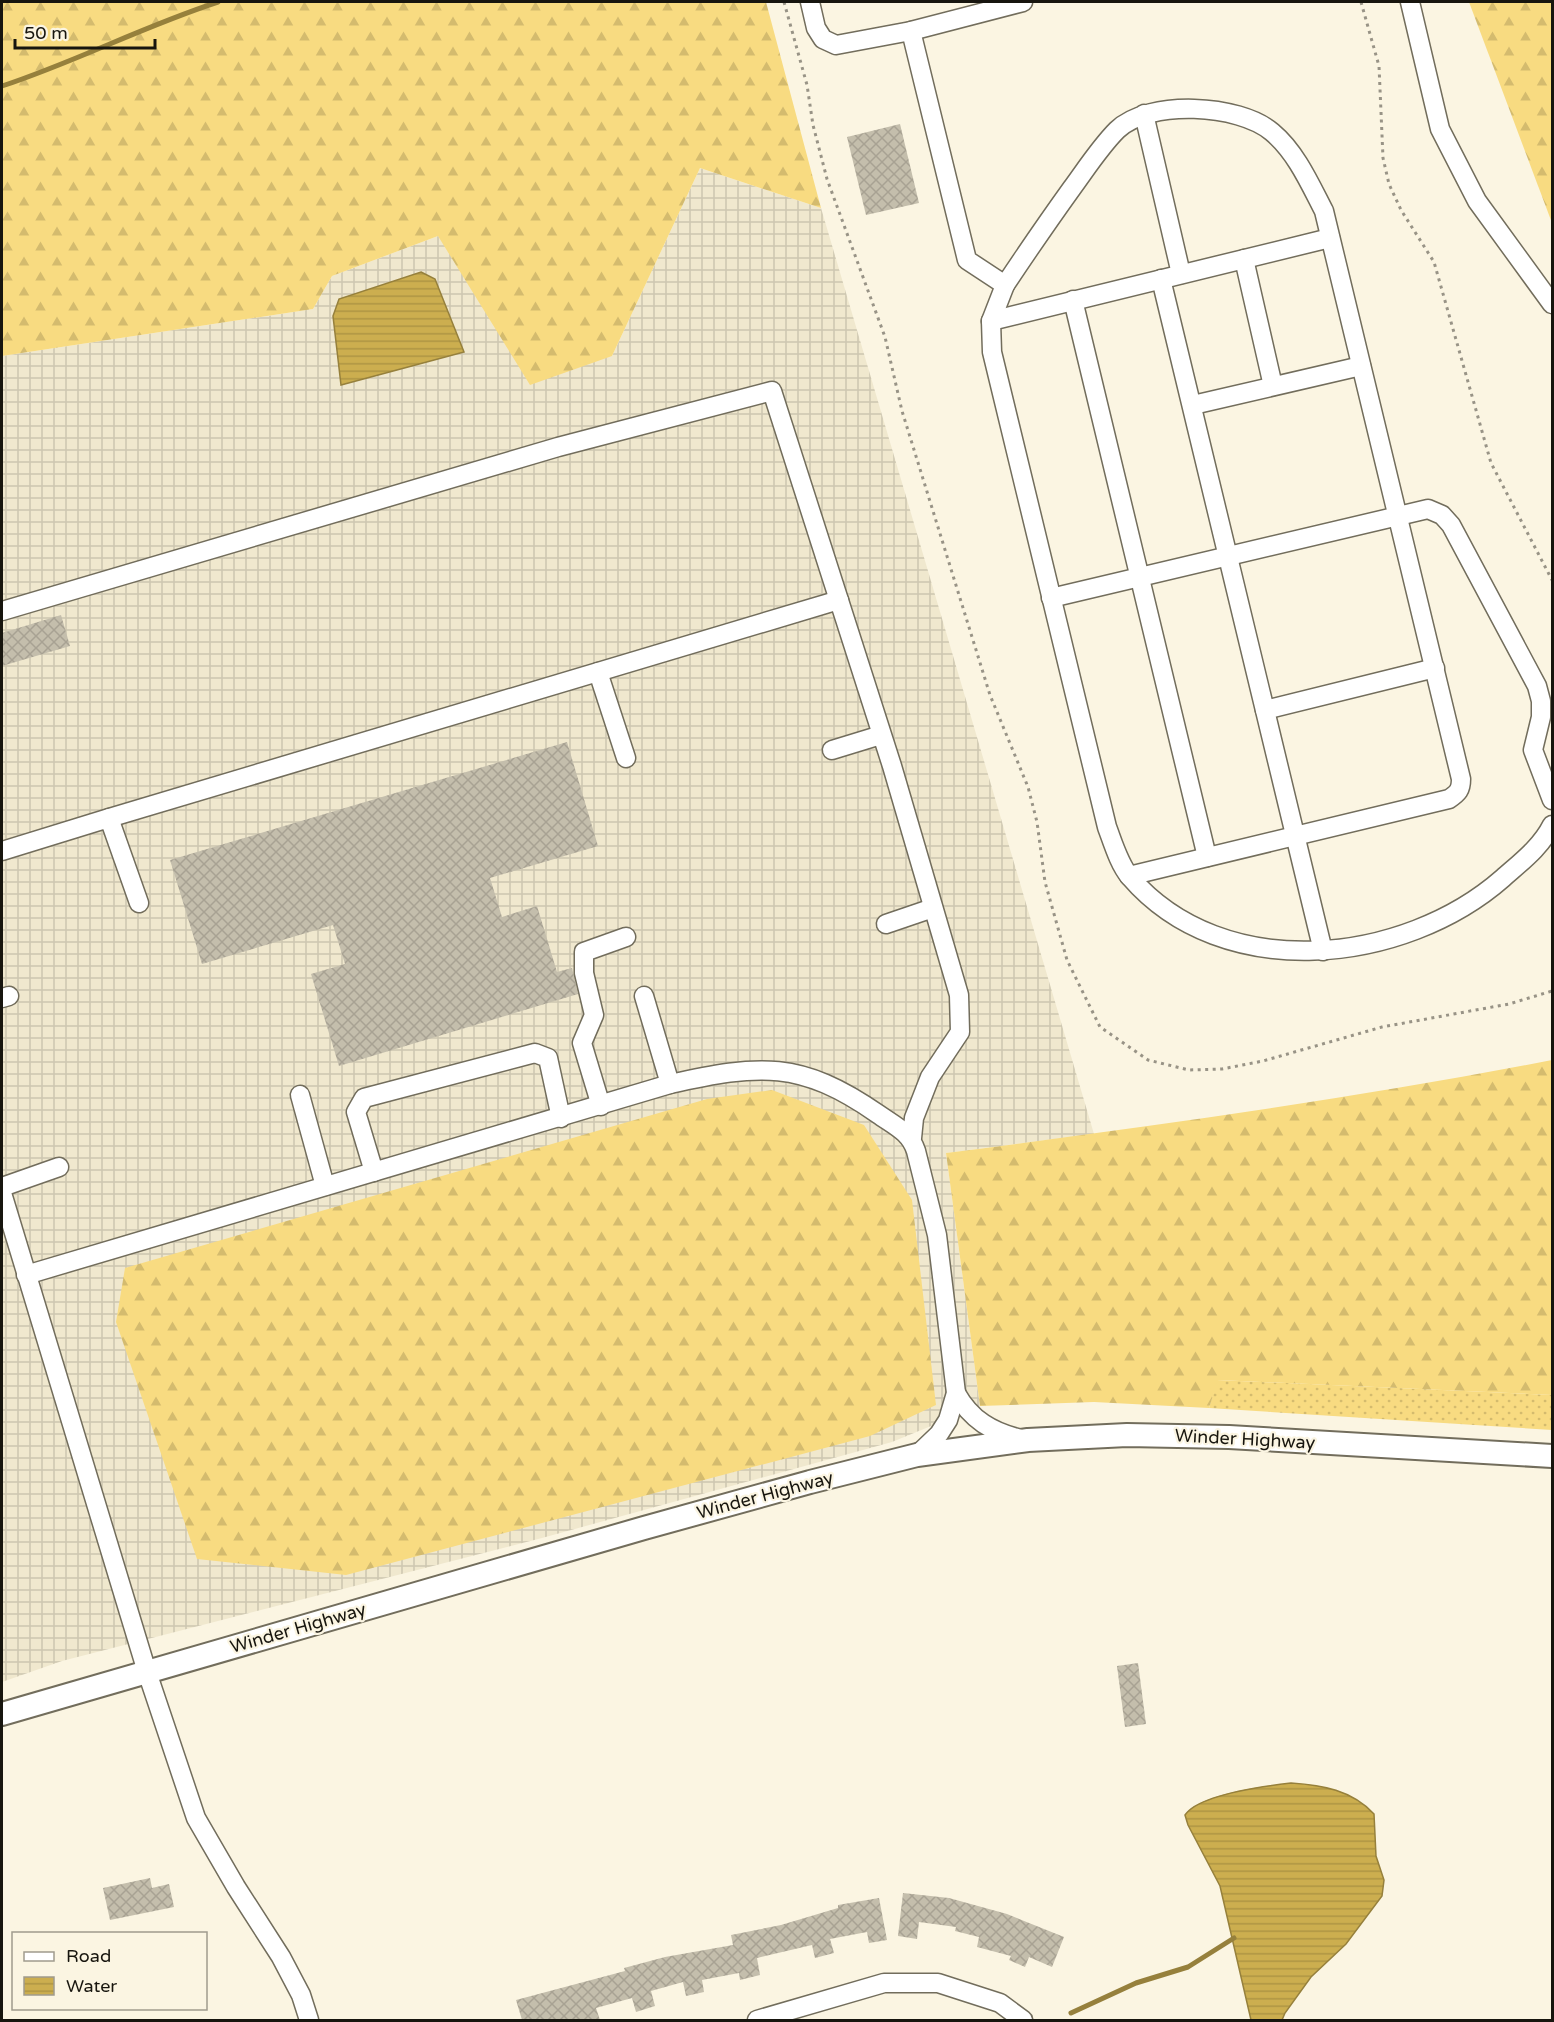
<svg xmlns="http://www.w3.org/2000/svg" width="1554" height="2022" viewBox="0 0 1554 2022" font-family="'Varela Round',sans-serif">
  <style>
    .industrial { fill: url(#industrial-grid) }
    .grass { fill: url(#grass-dots) }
    .forest { fill: url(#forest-firs) }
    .water { fill: url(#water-rules); stroke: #96803c; stroke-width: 1.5 }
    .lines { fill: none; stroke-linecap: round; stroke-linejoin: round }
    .stream { stroke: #96803c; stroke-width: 5 }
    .building { fill: url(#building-cross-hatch) }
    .minor-casing { stroke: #726d5c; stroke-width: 21 }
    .major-casing { stroke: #726d5c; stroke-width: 26 }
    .path { stroke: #989386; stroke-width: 3; stroke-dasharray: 3 4.5; stroke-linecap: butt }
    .minor { stroke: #fff; stroke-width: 18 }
    .major { stroke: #fff; stroke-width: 22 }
    .labels { text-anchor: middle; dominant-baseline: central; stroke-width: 4.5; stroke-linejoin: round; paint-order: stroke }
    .street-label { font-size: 18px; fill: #17150e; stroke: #fbf5e2 }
  </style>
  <defs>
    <pattern id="industrial-grid" width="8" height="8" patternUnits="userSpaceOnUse" patternTransform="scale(1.5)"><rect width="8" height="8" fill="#f0e8ce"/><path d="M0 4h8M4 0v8" fill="none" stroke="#cdc6b0"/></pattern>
    <pattern id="grass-dots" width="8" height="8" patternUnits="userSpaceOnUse" patternTransform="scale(1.5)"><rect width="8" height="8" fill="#f8db81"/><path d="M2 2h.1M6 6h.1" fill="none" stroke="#d4bb6e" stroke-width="1.8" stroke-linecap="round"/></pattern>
    <pattern id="forest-firs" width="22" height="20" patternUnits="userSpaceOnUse" patternTransform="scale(1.5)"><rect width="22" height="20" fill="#f8db81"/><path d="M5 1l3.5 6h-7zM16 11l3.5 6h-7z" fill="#d4bb6e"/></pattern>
    <pattern id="water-rules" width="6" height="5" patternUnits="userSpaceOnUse" patternTransform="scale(1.5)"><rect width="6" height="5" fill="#ccae4f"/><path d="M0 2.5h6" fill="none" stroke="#ae9544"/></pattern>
    <pattern id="building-cross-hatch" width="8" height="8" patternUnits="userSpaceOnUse" patternTransform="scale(1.5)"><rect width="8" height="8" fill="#c4beac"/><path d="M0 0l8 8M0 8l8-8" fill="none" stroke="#a8a293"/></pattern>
  </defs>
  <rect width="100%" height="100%" fill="#fbf5e2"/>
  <path class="industrial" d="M 700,168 L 821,208 L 1094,1134 L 946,1153 L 980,1406 L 892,1442 L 542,1538 L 62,1661 L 2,1682 L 2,356 L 313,309 L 332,276 L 438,236 L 612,356 Z"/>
  <path class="grass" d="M 1217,1380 L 1552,1395 L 1552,1430 L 1209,1408 Z"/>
  <g class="forest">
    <path d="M 2,2 L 766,2 L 821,208 L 700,168 L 612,356 L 530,385 L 438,236 L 332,276 L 313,309 L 2,356 Z"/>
    <path d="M 1469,2 L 1552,2 L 1552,223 Z"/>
    <path d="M 1552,1060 L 1552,1395 L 1218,1380 L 1209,1408 L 1094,1402 L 980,1406 L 946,1153 C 1148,1127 1352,1099 1552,1060 Z"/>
    <path d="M 772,1090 L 864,1125 L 912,1200 L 936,1405 L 870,1436 L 346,1575 L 197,1559 L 116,1322 L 125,1268 L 707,1099 Z"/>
  </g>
  <g class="water">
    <path d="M 421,272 L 435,279 L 464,352 L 341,385 L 333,316 L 339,299 Z"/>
    <path d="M 1291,1783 C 1322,1785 1352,1790 1374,1814 L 1376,1856 L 1384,1880 L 1382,1896 L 1346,1944 L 1311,1977 L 1285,2013 L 1282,2020 L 1251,2020 L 1220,1886 L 1188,1825 L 1185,1815 C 1199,1794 1265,1786 1291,1783 Z"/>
  </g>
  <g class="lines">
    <g class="stream">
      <path d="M 2,86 C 75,62 144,26 218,2"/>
      <path d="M 1071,2013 L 1136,1983 L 1188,1967 L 1234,1938"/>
    </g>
  </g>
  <g class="building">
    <path d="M 900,124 L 919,203 L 866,215 L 847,137 Z"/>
    <path d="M 61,615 L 70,646 L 2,666 L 2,633 Z"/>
    <path d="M 567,742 L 598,846 L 490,878 L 502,917 L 537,906 L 557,972 L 572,968 L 578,994 L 339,1066 L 311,974 L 345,964 L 333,925 L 202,964 L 170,860 Z"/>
    <path d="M 1138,1663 L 1146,1724 L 1125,1727 L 1117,1666 Z"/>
    <path d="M 150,1878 L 152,1888 L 169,1884 L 174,1907 L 110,1920 L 103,1888 Z"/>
    <path d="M 903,1893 L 949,1898 L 1007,1914 L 1064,1937 L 1052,1967 L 1029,1957 L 1025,1967 L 1009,1960 L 1011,1956 L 977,1947 L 979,1937 L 955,1931 L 956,1927 L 919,1922 L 917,1939 L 898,1936 Z"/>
    <path d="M 879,1898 L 887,1940 L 869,1943 L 867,1932 L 830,1939 L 834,1953 L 815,1958 L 812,1945 L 757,1958 L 760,1975 L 740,1980 L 739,1973 L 702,1980 L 704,1992 L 686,1996 L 683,1982 L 651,1991 L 655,2006 L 636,2012 L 632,1998 L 596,2008 L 600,2020 L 522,2020 L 516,2000 L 625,1971 L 624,1968 L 665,1957 L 733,1945 L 731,1935 L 781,1925 L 838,1908 L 838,1905 Z"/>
  </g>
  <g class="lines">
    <g class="minor-casing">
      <g id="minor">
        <path d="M 810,2 L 816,28 L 823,39 L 836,45 L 911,31 L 1023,2"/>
        <path d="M 1410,2 L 1440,129 L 1477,201 L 1552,304"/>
        <path d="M 911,31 L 967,260 L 1005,285 C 1027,252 1049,220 1072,188 C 1086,169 1100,147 1117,130 C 1149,99 1239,104 1272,132 C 1296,152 1310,184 1324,211 L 1461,779 C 1461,790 1458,793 1449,799 L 1129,876"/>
        <path d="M 1144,114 L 1181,274"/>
        <path d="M 1244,259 L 1273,386"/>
        <path d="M 1161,279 L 1323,951"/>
        <path d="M 1005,285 L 991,321 L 992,352 L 1107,827 C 1113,843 1119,864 1130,877 C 1223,985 1404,965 1503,878 C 1521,862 1541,847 1552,825"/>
        <path d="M 1073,300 L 1207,857"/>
        <path d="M 991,321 L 1330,238"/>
        <path d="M 1193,405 L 1361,366"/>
        <path d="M 1051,598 L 1428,509 L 1442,515 L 1451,525 L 1537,686 L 1541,701 L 1541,717 L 1533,750 L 1552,800"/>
        <path d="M 2,611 L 558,447 L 772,391 L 892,766 L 959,995 L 960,1032 L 930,1077 L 914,1118 L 912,1138"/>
        <path d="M 598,672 L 626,758"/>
        <path d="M 1265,710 L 1435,668"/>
        <path d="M 832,750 L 881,735"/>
        <path d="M 109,818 L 839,600"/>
        <path d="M 2,851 L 109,818 L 139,903"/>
        <path d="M 886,924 L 933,908"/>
        <path d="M 644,996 L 670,1084"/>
        <path d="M 2,998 L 9,996"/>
        <path d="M 300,1095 L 325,1186"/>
        <path d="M 601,1106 L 582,1043 L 594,1015 L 584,973 L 584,952 L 626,937"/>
        <path d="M 374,1172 L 356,1112 L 364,1098 L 535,1053 L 548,1058 L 561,1118"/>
        <path d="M 2,1187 L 59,1167"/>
        <path d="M 2,1193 L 147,1672 L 196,1818 L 236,1887 L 281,1957 L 301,1995 L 309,2020"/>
        <path d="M 26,1275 L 670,1084 C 760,1064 800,1060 878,1114 C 895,1126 910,1132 916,1151 L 937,1235 L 956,1393 L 948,1420 L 939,1434 L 917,1455"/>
        <path d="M 956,1393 C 971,1420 992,1432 1021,1439"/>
        <path d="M 757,2020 L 884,1983 L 938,1983 L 1000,2003 L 1023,2020"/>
      </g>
    </g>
    <g class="major-casing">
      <path id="major" d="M 2,1714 L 644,1528 L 810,1482 L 917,1455 L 1028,1440 L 1127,1435 L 1229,1437 L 1552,1456"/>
    </g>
    <g class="path">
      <path d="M 784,2 L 807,85 L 813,125 L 827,179 L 885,337 L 902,411 L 990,695 L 1028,787 L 1037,822 L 1045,882 L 1067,960 L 1100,1027 L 1148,1060 L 1189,1070 L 1222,1069 L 1263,1061 L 1382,1027 L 1509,1004 L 1552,991"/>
      <path d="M 1361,2 L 1379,66 L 1383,158 L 1389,184 L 1401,210 L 1434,262 L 1491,463 L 1552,580"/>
    </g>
    <use href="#minor" class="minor"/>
    <use href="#major" class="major"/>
  </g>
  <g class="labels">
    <g class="street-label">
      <text transform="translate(1245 1439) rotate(3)">Winder Highway</text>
      <text transform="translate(765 1495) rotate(-15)">Winder Highway</text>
      <text transform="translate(298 1628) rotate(-16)">Winder Highway</text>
    </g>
  </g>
  <rect width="1554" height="2022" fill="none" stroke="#17150e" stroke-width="6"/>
  <rect x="12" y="1932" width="195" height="78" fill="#fbf5e2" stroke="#a09b8d" stroke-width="1.5"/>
  <rect x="24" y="1952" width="30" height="9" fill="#ffffff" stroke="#a09b8d" stroke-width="1.5"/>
  <text x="66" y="1962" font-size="18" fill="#17150e">Road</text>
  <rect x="24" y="1977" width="30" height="18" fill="url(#water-rules)" stroke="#a09b8d" stroke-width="1.5"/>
  <text x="66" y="1992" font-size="18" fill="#17150e">Water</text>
  <path d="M15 39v9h140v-9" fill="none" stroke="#17150e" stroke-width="3"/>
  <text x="24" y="39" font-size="18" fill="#17150e" stroke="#fbf5e2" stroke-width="4.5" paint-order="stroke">50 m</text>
</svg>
